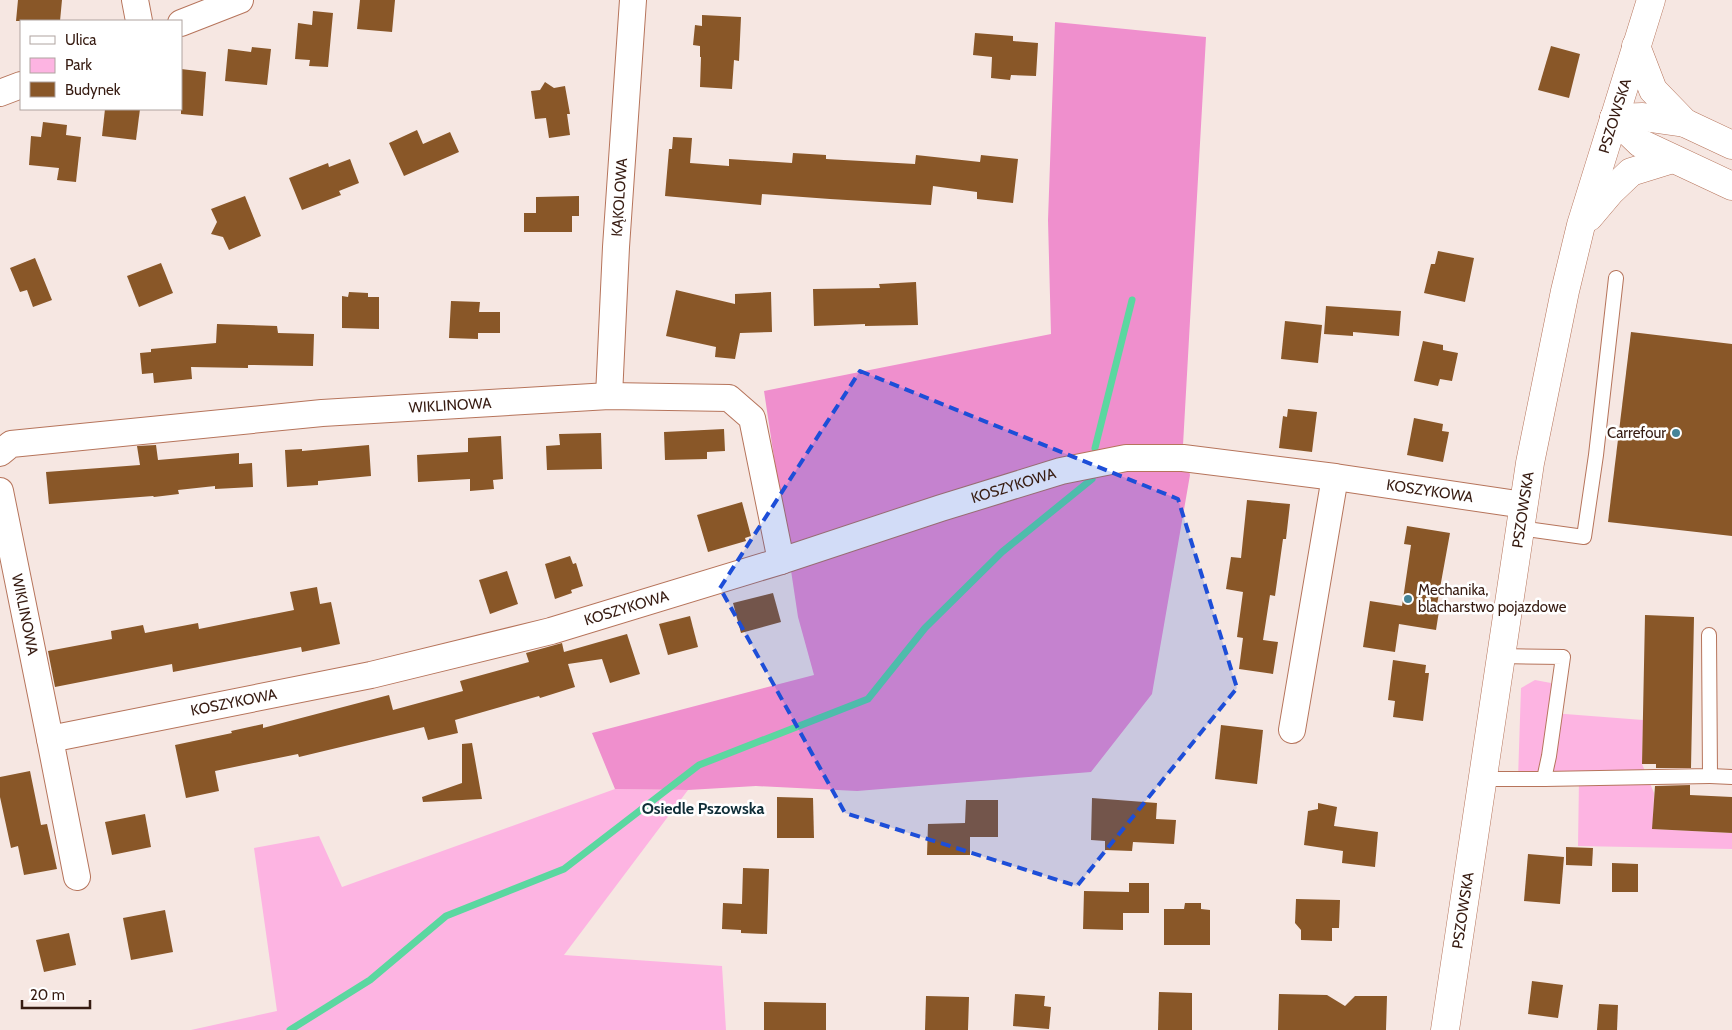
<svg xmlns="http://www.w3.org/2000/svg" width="1732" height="1030" viewBox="0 0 1732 1030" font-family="Cabin,sans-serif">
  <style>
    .green { fill: #fdb4e2 }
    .forest { fill: #ef8fcd }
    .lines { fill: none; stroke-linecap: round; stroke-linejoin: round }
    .stream { stroke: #5bd7a0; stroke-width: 7 }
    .building { fill: #895728 }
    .lane-casing { stroke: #b6745b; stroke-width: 16 }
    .street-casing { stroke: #b6745b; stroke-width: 28 }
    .secondary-casing { stroke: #b6745b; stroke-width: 29 }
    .lane { stroke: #fff; stroke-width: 14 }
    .street { stroke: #fff; stroke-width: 26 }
    .secondary { stroke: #fff; stroke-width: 28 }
    .marked { fill: #1d4ed8; fill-opacity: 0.2; stroke: #1d4ed8; stroke-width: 4; stroke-dasharray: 10 6; stroke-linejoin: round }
    .poi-dot { fill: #458498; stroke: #fff; stroke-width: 2 }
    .labels { text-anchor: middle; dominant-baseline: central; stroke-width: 5; stroke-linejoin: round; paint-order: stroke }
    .street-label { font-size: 15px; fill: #371c12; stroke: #fff }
    .poi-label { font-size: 15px; fill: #371c12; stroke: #fff; text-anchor: end }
    .neighbourhood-label { font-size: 16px; font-weight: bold; fill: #0f2d37; stroke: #fff }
  </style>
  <rect width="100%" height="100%" fill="#f6e7e2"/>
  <g class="green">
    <path d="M 1535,680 L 1551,683 L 1552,713 L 1643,720 L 1642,764 L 1654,793 L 1653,829 L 1732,833 L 1732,849 L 1578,846 L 1579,779 L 1518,779 L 1521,688 Z"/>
    <path d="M 615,789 L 688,790 L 564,955 L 722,966 L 726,1030 L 191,1030 L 277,1011 L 254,848 L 319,836 L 342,887 Z"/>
  </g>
  <path class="forest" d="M 1055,22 L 1206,37 L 1183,445 L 1190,475 L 1152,694 L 1091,772 L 857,791 L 756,786 L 688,790 L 615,789 L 592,733 L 814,675 L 798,617 L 764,391 L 1051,334 L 1048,220 Z"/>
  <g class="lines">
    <g class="stream">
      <path d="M 1095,448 L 1132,300"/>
      <path d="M 290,1030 L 370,980 L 446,916 L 564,869 L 699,765 L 868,699 L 925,628 L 1002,552 L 1092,479"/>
    </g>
  </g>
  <g class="building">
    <path d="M 18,0 L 62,0 L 60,21 L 16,21 Z"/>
    <path d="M 360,0 L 395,0 L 392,32 L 357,29 Z"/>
    <path d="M 313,11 L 333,13 L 328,67 L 309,66 L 310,60 L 295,59 L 298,23 L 312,25 Z"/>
    <path d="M 702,15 L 741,17 L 739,61 L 734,60 L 732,89 L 700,87 L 701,57 L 700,57 L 700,46 L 693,45 L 695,25 L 702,26 Z"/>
    <path d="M 975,33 L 1013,36 L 1013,41 L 1038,43 L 1036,76 L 1011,75 L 1010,80 L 991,78 L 992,57 L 973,55 Z"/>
    <path d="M 1551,46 L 1580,54 L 1569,98 L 1538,90 Z"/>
    <path d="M 252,47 L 271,49 L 267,85 L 225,81 L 228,49 L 251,52 Z"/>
    <path d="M 181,69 L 206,72 L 203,116 L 181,114 Z"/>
    <path d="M 545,82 L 554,88 L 565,86 L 570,114 L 567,114 L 570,135 L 549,138 L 546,118 L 535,119 L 531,91 L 540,90 Z"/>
    <path d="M 105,109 L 140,109 L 136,140 L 102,136 Z"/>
    <path d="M 43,122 L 67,125 L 66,135 L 81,137 L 76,182 L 57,180 L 59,168 L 29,165 L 31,136 L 41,137 Z"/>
    <path d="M 417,130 L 423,144 L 450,132 L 459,152 L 404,176 L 389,143 Z"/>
    <path d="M 673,137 L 692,138 L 690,163 L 729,166 L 729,159 L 792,163 L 793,153 L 826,155 L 826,159 L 915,164 L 916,155 L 980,162 L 981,155 L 1018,159 L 1013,203 L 977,199 L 977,192 L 933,186 L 931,205 L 830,199 L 762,194 L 761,205 L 665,196 L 669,149 L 672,149 Z"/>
    <path d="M 350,159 L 359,183 L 339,191 L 341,195 L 302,210 L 289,178 L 328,163 L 329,167 Z"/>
    <path d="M 245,196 L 261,236 L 229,250 L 223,237 L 211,234 L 217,222 L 211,209 Z"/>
    <path d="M 579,196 L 579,216 L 572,216 L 572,232 L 524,232 L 524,213 L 536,213 L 536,197 Z"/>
    <path d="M 1438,251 L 1474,258 L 1465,302 L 1424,293 L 1431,264 L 1435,264 Z"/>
    <path d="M 35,258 L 52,300 L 33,307 L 27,290 L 20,292 L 10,268 Z"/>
    <path d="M 161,263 L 173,293 L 139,307 L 127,276 Z"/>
    <path d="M 916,282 L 918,325 L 865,326 L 865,324 L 814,326 L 813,289 L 880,288 L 879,284 Z"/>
    <path d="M 676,290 L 735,304 L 735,294 L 771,292 L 772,332 L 740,333 L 735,359 L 715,357 L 716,347 L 666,336 Z"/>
    <path d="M 349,292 L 368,293 L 368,297 L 379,297 L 379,329 L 342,328 L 342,296 L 348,297 Z"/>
    <path d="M 451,301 L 480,302 L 479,312 L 500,312 L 500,333 L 478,333 L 478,339 L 449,338 Z"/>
    <path d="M 1326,306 L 1401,311 L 1399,336 L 1353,332 L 1353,336 L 1324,334 Z"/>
    <path d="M 1285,321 L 1322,325 L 1318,363 L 1281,359 Z"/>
    <path d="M 217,324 L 277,326 L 278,333 L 314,334 L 313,366 L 248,365 L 248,368 L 191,367 L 192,379 L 154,383 L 153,373 L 142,374 L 140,353 L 151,352 L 151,349 L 216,343 Z"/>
    <path d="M 1631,332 L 1732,344 L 1732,536 L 1608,522 Z"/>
    <path d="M 1423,341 L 1443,345 L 1443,350 L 1458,353 L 1452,381 L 1440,379 L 1438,386 L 1414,381 Z"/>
    <path d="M 1288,409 L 1317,412 L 1312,452 L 1279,448 L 1283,416 L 1287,417 Z"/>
    <path d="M 1414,418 L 1443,424 L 1442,431 L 1449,432 L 1443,462 L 1407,455 Z"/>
    <path d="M 724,429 L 725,451 L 707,452 L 707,459 L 665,460 L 664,432 Z"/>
    <path d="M 601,433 L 602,469 L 547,470 L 546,446 L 560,445 L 559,434 Z"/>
    <path d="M 501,436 L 503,479 L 493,480 L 494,489 L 470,491 L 470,479 L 418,482 L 417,455 L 468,452 L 468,438 Z"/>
    <path d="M 156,445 L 158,460 L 239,453 L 239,464 L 252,463 L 253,487 L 215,489 L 215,486 L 178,490 L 179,494 L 154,497 L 153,496 L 49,504 L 46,472 L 140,465 L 137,446 Z"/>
    <path d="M 369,445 L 371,476 L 318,481 L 318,485 L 287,487 L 285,450 L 302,449 L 302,451 Z"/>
    <path d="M 1247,500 L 1290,504 L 1286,539 L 1283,539 L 1275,596 L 1270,595 L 1263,640 L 1278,642 L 1273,674 L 1239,669 L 1243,638 L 1237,637 L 1243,592 L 1226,589 L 1231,557 L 1241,558 Z"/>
    <path d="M 742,502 L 751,536 L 745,538 L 746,541 L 708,552 L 697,515 Z"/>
    <path d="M 1407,526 L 1450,533 L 1436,610 L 1439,611 L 1436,630 L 1399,624 L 1395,652 L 1363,647 L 1370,601 L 1402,606 L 1411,545 L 1404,544 Z"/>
    <path d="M 570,556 L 573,564 L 576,563 L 583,586 L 571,590 L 572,593 L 555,599 L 545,564 Z"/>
    <path d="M 507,571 L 518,604 L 490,614 L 479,580 Z"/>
    <path d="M 317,587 L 320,604 L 331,602 L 340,644 L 302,652 L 301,647 L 173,672 L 172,664 L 55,687 L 48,651 L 112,639 L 111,631 L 143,625 L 145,633 L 198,623 L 199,629 L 294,610 L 290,592 Z"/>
    <path d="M 773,593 L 781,622 L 741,633 L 733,603 Z"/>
    <path d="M 1645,615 L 1694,617 L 1691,768 L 1656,768 L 1656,764 L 1642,764 Z"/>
    <path d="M 690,616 L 698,647 L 668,655 L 659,624 Z"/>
    <path d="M 627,634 L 640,674 L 610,683 L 602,659 L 568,664 L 575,687 L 540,698 L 539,696 L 455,720 L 458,733 L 428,740 L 424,727 L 299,757 L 298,754 L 215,771 L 219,791 L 186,798 L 175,745 L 232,733 L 231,731 L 263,724 L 263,728 L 389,695 L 393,710 L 463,691 L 460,681 L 529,662 L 526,653 L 562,643 L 564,652 Z"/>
    <path d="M 1393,660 L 1426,665 L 1425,673 L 1429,673 L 1423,721 L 1393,717 L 1395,701 L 1388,700 Z"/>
    <path d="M 1221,725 L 1263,730 L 1257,784 L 1215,779 Z"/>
    <path d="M 472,743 L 482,799 L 423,802 L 422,797 L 462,783 L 462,744 Z"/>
    <path d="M 30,771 L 41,825 L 47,824 L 57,869 L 24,875 L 18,846 L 11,848 L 0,797 L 0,777 Z"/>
    <path d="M 1690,785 L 1690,795 L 1732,797 L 1732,833 L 1652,829 L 1655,786 Z"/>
    <path d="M 777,797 L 813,798 L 814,838 L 777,838 Z"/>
    <path d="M 1092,798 L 1157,803 L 1156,819 L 1176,820 L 1174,844 L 1133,842 L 1132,851 L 1105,850 L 1105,841 L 1091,840 Z"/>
    <path d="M 966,800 L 998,800 L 998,837 L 970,837 L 970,855 L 927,855 L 928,824 L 965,823 Z"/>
    <path d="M 1318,803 L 1337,807 L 1334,826 L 1378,832 L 1375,867 L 1342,863 L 1343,851 L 1304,845 L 1308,811 L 1318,809 Z"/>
    <path d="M 145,814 L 151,847 L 112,855 L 105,822 Z"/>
    <path d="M 1566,847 L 1593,848 L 1592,866 L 1566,865 Z"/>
    <path d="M 1528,854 L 1564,857 L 1560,904 L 1524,901 Z"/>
    <path d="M 1612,863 L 1638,864 L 1638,892 L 1612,892 Z"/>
    <path d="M 743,868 L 769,869 L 767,934 L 741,933 L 741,930 L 722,929 L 723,903 L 742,904 Z"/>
    <path d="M 1129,883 L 1149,883 L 1149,913 L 1123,913 L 1123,930 L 1083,929 L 1084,891 L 1129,892 Z"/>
    <path d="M 1296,899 L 1340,900 L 1339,928 L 1332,928 L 1332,941 L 1301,940 L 1301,930 L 1295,923 Z"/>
    <path d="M 1185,903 L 1201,903 L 1201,909 L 1210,910 L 1210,945 L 1164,945 L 1164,909 L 1184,909 Z"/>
    <path d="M 165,910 L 173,952 L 131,960 L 123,918 Z"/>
    <path d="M 69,933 L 76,965 L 44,972 L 36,940 Z"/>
    <path d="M 1532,981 L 1563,985 L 1558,1018 L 1528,1014 Z"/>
    <path d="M 1159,992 L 1192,993 L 1192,1030 L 1158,1030 Z"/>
    <path d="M 1015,994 L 1045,996 L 1044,1006 L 1051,1007 L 1049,1029 L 1013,1026 Z"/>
    <path d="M 1279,994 L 1327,995 L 1345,1006 L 1355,996 L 1387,996 L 1386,1030 L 1278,1030 Z"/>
    <path d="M 926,996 L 969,997 L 968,1030 L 925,1030 Z"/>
    <path d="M 764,1002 L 826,1003 L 826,1030 L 764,1030 Z"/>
    <path d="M 1599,1004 L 1618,1005 L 1617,1030 L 1597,1030 Z"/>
  </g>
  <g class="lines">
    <g class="lane-casing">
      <g id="lane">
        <path d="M 1520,528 L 1584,537 L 1596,455 L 1616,278"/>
        <path d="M 1710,776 L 1732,777"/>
        <path d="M 1483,779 L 1544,779 L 1549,756 L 1563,657 L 1500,656"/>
        <path d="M 1544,779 L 1710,776 L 1709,635"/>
      </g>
    </g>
    <g class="street-casing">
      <g id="street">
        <path d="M 135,0 L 139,21"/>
        <path d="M 181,23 L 240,0"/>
        <path d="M 0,93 L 21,85"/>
        <path id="s1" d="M 609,396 L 616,247 L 633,0"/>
        <path id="s2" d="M 0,453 L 11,444 L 322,413 L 609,396 L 729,398 L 752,418 L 781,561"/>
        <path id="s3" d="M 0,491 L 50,739"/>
        <path d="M 1292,730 L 1335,477"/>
        <path id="s4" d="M 77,877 L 50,739 L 371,675 L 551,631 L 781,561 L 941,508 L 1061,471 L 1126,458 L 1183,458 L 1335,477 L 1524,505"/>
      </g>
    </g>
    <g class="secondary-casing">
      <g id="secondary">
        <path d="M 1636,46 L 1653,90 L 1685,123"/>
        <path d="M 1614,118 L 1640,143 L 1732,186"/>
        <path d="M 1614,118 L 1643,117 L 1685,123 L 1732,145"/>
        <path d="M 1589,217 L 1611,191 L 1631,172 L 1673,159"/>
        <path id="s5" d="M 1445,1030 L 1530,463 L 1565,291 L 1581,225 L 1651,0"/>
      </g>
    </g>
    <use href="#lane" class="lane"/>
    <use href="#street" class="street"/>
    <use href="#secondary" class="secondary"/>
  </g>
  <path class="marked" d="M 860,371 L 1178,499 L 1237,688 L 1077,886 L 845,813 L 720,588 Z"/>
  <g class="poi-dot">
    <circle cx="1676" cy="433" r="5"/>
    <circle cx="1408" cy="599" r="5"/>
  </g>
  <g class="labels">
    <g class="street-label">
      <text stroke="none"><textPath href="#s5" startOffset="931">PSZOWSKA</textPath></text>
      <text stroke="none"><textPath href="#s1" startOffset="199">KĄKOLOWA</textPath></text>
      <text stroke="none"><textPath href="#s2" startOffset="455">WIKLINOWA</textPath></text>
      <text stroke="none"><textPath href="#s4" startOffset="1138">KOSZYKOWA</textPath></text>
      <text stroke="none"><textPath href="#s4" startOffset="1560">KOSZYKOWA</textPath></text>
      <text stroke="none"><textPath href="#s5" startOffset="526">PSZOWSKA</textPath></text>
      <text stroke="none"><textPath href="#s4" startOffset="732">KOSZYKOWA</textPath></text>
      <text stroke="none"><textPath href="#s3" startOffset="126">WIKLINOWA</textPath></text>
      <text stroke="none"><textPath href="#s4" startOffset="328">KOSZYKOWA</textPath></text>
      <text stroke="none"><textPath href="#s5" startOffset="121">PSZOWSKA</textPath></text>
    </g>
    <g class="poi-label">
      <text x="1666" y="433">Carrefour</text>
      <text x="1418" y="590" text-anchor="start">Mechanika,<tspan x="1418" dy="17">blacharstwo pojazdowe</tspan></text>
    </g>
    <g class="neighbourhood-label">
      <text x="703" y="808">Osiedle Pszowska</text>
    </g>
  </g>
  <rect x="20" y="20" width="162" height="90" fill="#ffffff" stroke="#afa4a0"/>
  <rect x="30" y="36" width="25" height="8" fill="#ffffff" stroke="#afa4a0"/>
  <text x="65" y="45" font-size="15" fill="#371c12">Ulica</text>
  <rect x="30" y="58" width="25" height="15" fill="#fdb4e2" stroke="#afa4a0"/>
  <text x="65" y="70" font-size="15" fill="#371c12">Park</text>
  <rect x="30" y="82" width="25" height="15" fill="#895728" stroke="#afa4a0"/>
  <text x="65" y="95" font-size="15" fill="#371c12">Budynek</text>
  <path d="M22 1000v8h68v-8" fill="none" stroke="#371c12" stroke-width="2.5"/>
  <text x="30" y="1000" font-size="15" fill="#371c12" stroke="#ffffff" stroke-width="4" paint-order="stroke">20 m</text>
</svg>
